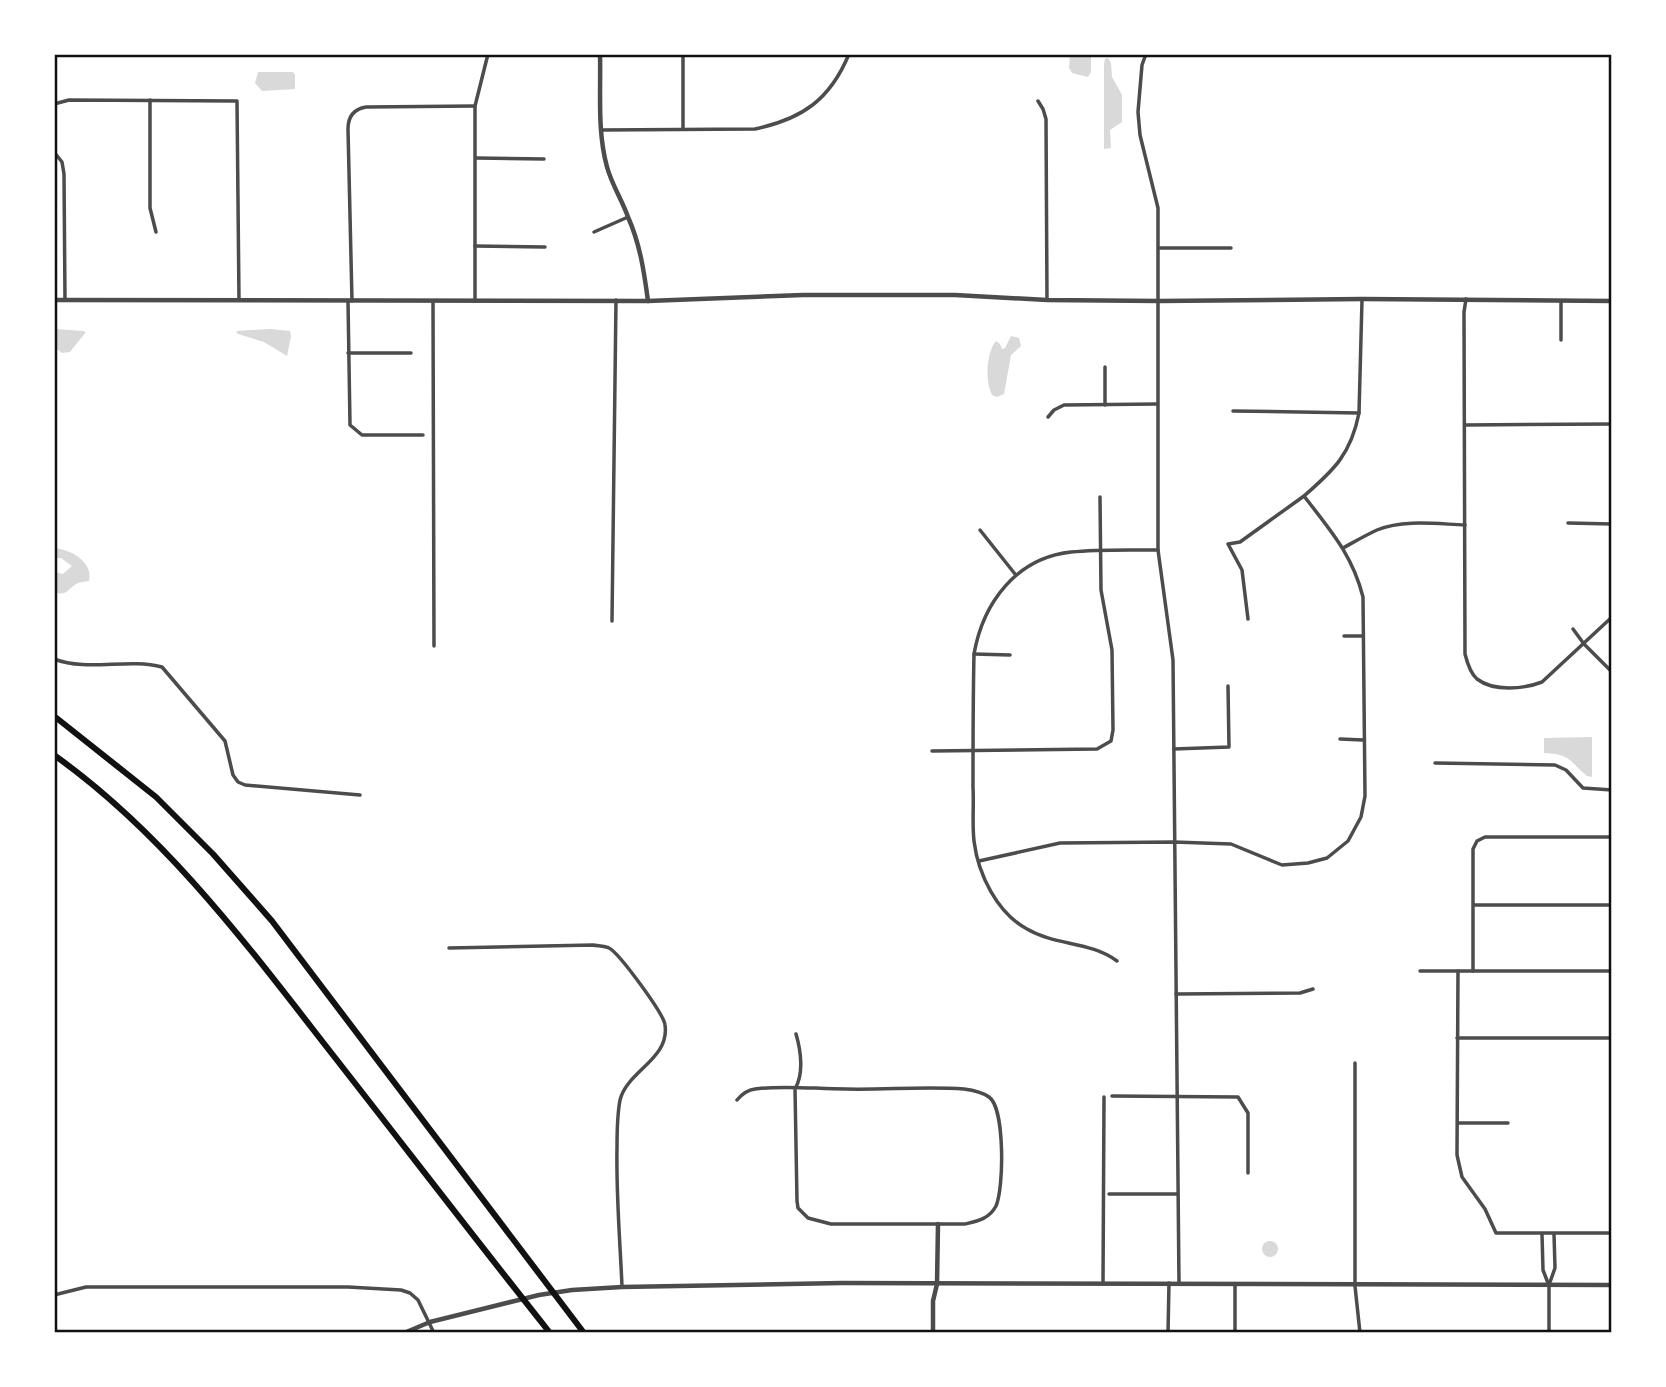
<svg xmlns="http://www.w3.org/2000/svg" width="1666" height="1387" viewBox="0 0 1666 1387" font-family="Figtree,sans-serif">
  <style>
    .water { fill: #d9d9d9 }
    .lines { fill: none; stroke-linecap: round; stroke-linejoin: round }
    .minor { stroke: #4c4c4c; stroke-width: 3.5 }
    .tertiary { stroke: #4c4c4c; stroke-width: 4.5 }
    .motorway { stroke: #111; stroke-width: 6 }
    .neatline { fill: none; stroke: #111; stroke-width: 2.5 }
  </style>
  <rect width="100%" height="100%" fill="#fff"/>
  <g class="water">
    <path d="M 1070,54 L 1091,54 L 1091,72 L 1088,77 L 1072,73 L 1069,68 Z"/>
    <path d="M 1108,58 L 1111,63 L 1112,77 L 1122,95 L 1122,122 L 1110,130 L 1111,148 L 1104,149 L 1104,64 L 1105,59 Z"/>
    <path d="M 258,72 L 293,72 L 295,75 L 295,89 L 262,91 L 255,83 Z"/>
    <path d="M 56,329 L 83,331 L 86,332 L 70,352 L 62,353 L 57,349 L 54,341 Z"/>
    <path d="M 270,329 L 290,331 L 291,336 L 287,356 L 264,342 L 238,334 L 236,331 Z"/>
    <path d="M 1011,336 L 1019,338 L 1021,346 L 1011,355 L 1004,394 L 997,397 L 992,395 C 985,381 986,353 996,341 L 1000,344 L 1002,349 L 1005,348 Z"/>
    <path d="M 54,548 C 70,549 94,562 89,581 C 85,582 81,582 78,583 C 68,588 67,597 54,592 L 54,572 L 63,574 L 72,566 L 61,558 L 54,558 Z"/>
    <path d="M 1592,737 L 1592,777 L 1587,776 C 1569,761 1571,754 1544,753 L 1544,738 Z"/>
    <circle cx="1270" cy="1249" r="8"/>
  </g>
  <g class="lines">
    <g class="minor">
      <path d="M 1146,54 L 1142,65 L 1138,112 L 1140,135 L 1158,208 L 1158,550 L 1173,660 L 1179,1283"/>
      <path d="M 150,100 L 150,208 L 156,232"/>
      <path d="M 1038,101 L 1043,109 L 1046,119 L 1047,300"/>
      <path d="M 54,104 L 69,100 L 237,101 L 239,300"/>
      <path d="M 683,129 L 683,54"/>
      <path d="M 601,130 L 755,129 C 802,119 830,100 849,54"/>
      <path d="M 54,152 L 62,162 L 64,174 L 65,300"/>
      <path d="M 476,158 L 544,159"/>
      <path d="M 594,232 L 628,217"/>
      <path d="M 475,246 L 545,247"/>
      <path d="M 1160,248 L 1231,248"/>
      <path d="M 1466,299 L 1464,312 L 1465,654 C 1467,662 1470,673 1477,679 C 1494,692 1524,689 1542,682 L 1612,617"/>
      <path d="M 348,301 L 350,425 L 362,435 L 423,435"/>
      <path d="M 352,301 L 348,129 C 348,116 354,109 366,107 L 475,106"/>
      <path d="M 475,301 L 475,106 L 488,54"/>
      <path d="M 1561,301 L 1561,340"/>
      <path d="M 433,302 L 434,646"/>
      <path d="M 348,353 L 411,353"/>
      <path d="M 1105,405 L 1105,367"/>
      <path d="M 1233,411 L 1359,413"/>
      <path d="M 1048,417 L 1054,410 L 1064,405 L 1157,404"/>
      <path d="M 1465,425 L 1612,424"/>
      <path d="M 1568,523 L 1612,524"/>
      <path d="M 980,530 L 1015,574"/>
      <path d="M 1343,548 C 1354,542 1366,535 1377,530 C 1404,519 1437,524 1465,525"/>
      <path d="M 1248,619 L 1242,570 L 1228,544 L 1240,542 L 1304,496"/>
      <path d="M 612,621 L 616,300"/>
      <path d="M 1573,629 L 1584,644 L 1612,672"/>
      <path d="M 1344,636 L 1363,636"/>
      <path d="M 974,654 L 1010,655"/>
      <path d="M 54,659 C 88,672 127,658 162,667 L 225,741 L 233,775 L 238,782 L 245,785 L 360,795"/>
      <path d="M 1340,739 L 1363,740"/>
      <path d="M 1174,749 L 1229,747 L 1228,686"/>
      <path d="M 932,751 L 1097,749 L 1111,741 L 1113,730 L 1112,650 L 1101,590 L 1100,497"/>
      <path d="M 1435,763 L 1555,765 L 1566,770 L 1583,788 L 1612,790"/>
      <path d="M 979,861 L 1060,843 L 1174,842 L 1231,844 L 1282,865 L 1308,863 L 1327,858 L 1348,841 L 1361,817 L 1365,796 L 1363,597 C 1352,554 1330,530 1304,496 C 1334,470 1351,454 1359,413 L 1362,300"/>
      <path d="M 1474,905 L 1612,905"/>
      <path d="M 449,948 L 593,945 C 598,946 605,946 609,948 C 619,953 664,1014 665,1025 C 670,1059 627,1071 620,1100 C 617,1116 617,1132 617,1148 C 616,1194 620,1240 622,1286"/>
      <path d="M 1117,961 C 1090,941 1056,946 1027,929 C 997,913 978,874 974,841 C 972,823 974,805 973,787 C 973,743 973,698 974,654 C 983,603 1016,558 1071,552 C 1099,549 1129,550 1158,550"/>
      <path d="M 1420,971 L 1612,971"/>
      <path d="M 1458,971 L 1457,1155 L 1462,1177 L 1485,1209 L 1496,1233 L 1612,1233"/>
      <path d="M 1473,971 L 1473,849 L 1477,841 L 1485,837 L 1612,837"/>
      <path d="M 1176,994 L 1300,993 L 1313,989"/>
      <path d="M 1457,1038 L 1612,1038"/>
      <path d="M 1355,1063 L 1355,1286 L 1360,1333"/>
      <path d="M 1112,1096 L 1238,1097 L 1248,1113 L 1248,1173"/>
      <path d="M 737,1100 C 742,1094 747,1090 755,1089 C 784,1085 816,1089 846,1089 C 885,1090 925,1086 964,1089 C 972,1090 982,1092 989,1097 C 1005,1108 1004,1188 996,1206 C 989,1219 978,1221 965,1224 L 831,1224 L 808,1218 L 798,1208 L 797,1201 L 795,1089 C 804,1074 801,1051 796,1034"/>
      <path d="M 1458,1123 L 1508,1123"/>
      <path d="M 1109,1194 L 1177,1194"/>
      <path d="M 1542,1234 L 1543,1270 L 1548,1283"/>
      <path d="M 1103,1284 L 1104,1097"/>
      <path d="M 1235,1285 L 1235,1333"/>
      <path d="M 54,1295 L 86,1287 L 348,1287 L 401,1290 L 410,1293 L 418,1300 L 434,1333"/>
      <path d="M 1168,1333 L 1169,1283"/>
      <path d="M 1549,1333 L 1549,1285 L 1555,1268 L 1554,1234"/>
    </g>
    <g class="tertiary">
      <path d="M 600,54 C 601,91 597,131 607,167 C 612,185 622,200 628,217 C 640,244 644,271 648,301"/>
      <path d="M 54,300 L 648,301 L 803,295 L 955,295 L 1047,300 L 1159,301 L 1362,299 L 1612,301"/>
      <path d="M 404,1333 L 430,1322 L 539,1295 L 572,1290 L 622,1287 L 842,1283 L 1612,1285"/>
      <path d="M 933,1333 L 933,1301 L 937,1284 L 938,1224"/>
    </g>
    <g class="motorway">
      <path d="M 54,716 L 156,797 L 213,854 L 272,921 L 584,1333"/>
      <path d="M 54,755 C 161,831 242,938 322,1041 C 398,1138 473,1236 550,1333"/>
    </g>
  </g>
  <rect width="1666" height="1387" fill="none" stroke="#ffffff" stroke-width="112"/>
  <rect x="56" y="56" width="1554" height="1275" class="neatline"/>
</svg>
